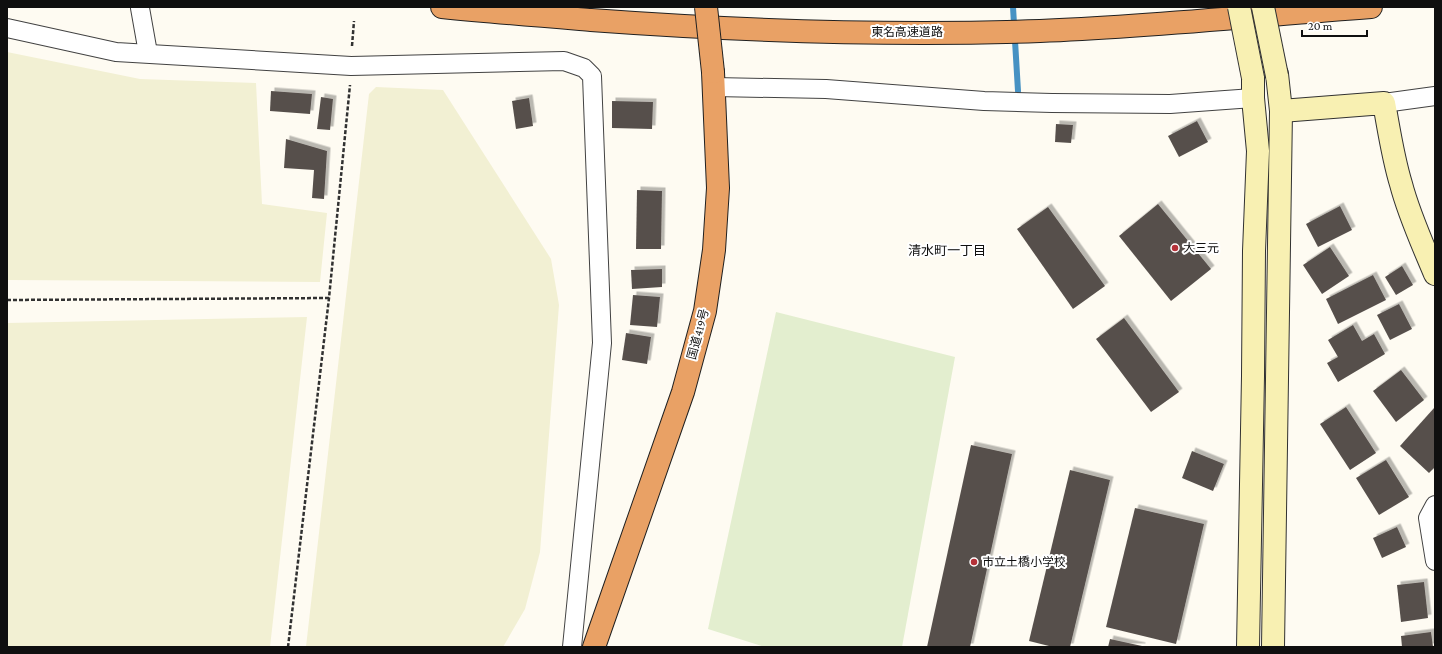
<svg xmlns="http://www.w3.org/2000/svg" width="1442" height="654" viewBox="0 0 1442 654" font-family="'Crimson Pro','Noto Sans JP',serif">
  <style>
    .farmland { fill: #f2f0d3 }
    .pitch { fill: #e3eecf }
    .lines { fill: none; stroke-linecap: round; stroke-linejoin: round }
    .stream { stroke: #4792c3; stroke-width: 6 }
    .building { fill: #57504c; filter: url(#shadow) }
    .street-casing { stroke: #424242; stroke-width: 20 }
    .secondary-casing { stroke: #313131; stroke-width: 24 }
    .highway-casing { stroke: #202020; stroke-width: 24 }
    .path { stroke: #313131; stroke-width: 2.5; stroke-dasharray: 4 2; stroke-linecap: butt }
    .street { stroke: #fff; stroke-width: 18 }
    .secondary { stroke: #f8f0b2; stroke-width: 22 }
    .highway { stroke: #e9a165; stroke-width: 22 }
    .secondary-bridge-casing { stroke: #313131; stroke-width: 24; stroke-linecap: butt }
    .highway-bridge-casing { stroke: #202020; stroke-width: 24; stroke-linecap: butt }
    .secondary-bridge { stroke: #f8f0b2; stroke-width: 22 }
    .highway-bridge { stroke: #e9a165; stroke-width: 22 }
    .poi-dot { fill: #b43138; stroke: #fff; stroke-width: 1.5 }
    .labels { text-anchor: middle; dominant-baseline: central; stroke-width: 4; stroke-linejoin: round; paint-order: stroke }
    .street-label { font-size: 12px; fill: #0f0f0f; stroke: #fff }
    .poi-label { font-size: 12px; fill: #0f0f0f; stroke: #fff; text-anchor: start }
    .neighbourhood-label { font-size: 13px; fill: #0f0f0f; stroke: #fff }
  </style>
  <defs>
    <filter id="shadow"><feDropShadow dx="3.5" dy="-3.5" stdDeviation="0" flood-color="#0004"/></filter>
  </defs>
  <rect width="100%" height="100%" fill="#fefbf2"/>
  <g class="farmland">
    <path d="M 7,52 L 140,79 L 256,83 L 262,204 L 327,213 L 320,282 L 7,280 Z"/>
    <path d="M 376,87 L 443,90 L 551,259 L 559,305 L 540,552 L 525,609 L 503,647 L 306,647 L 369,94 Z"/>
    <path d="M 307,317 L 270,647 L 7,647 L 7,323 Z"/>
  </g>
  <path class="pitch" d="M 776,312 L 955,357 L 902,647 L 765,647 L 708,629 Z"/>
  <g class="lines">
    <path class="stream" d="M 1013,7 L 1018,91"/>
  </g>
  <g class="building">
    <path d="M 271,91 L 312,94 L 310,114 L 270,111 Z"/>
    <path d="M 321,97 L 333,99 L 330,130 L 317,129 Z"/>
    <path d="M 529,98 L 533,126 L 516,129 L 512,101 Z"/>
    <path d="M 612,101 L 653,102 L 652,129 L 612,128 Z"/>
    <path d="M 1197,121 L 1208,142 L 1179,157 L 1168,136 Z"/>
    <path d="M 1056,124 L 1073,125 L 1071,143 L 1055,142 Z"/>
    <path d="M 286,139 L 327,151 L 324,199 L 312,198 L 314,170 L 284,168 Z"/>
    <path d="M 637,190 L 662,191 L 661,249 L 636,249 Z"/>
    <path d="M 1158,204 L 1211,269 L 1171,301 L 1119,236 Z"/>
    <path d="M 1340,206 L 1352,230 L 1318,247 L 1306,224 Z"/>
    <path d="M 1048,207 L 1105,286 L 1073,309 L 1017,229 Z"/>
    <path d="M 1330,247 L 1349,276 L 1322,294 L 1303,265 Z"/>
    <path d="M 1402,266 L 1413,285 L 1396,295 L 1385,277 Z"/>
    <path d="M 662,269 L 662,287 L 632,289 L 631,270 Z"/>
    <path d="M 1373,275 L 1386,300 L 1338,324 L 1326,299 Z"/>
    <path d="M 633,295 L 660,297 L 657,327 L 630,325 Z"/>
    <path d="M 1399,304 L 1412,329 L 1390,340 L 1377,315 Z"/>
    <path d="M 1124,318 L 1179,392 L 1151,412 L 1096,339 Z"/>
    <path d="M 1353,325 L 1362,341 L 1374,334 L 1385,354 L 1338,382 L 1327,363 L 1338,357 L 1328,340 Z"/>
    <path d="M 626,333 L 651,337 L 647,364 L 622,360 Z"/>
    <path d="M 1401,370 L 1424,400 L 1396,422 L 1373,391 Z"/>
    <path d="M 1346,407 L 1376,453 L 1350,470 L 1320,424 Z"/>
    <path d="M 1435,407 L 1435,467 L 1429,473 L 1400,446 Z"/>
    <path d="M 971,445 L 1012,454 L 970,647 L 927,647 Z"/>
    <path d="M 1192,451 L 1224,464 L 1213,491 L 1182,478 Z"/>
    <path d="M 1386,460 L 1409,497 L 1379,515 L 1356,478 Z"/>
    <path d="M 1070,470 L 1110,480 L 1070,647 L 1053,647 L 1029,641 Z"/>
    <path d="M 1135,508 L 1204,524 L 1176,644 L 1106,627 Z"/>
    <path d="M 1397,527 L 1406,547 L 1382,558 L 1373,538 Z"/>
    <path d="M 1424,582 L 1428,618 L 1401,622 L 1397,585 Z"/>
    <path d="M 1431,632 L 1433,647 L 1402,647 L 1401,636 Z"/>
    <path d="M 1110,639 L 1142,646 L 1142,647 L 1108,647 Z"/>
  </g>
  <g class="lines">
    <g class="street-casing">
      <g id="street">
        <path d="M 140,8 L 148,53"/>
        <path d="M 7,28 L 116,52 L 351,66 L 564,61 L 584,68 L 592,76 L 602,343 L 572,647"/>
        <path d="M 714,87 L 826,89 L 984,101 L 1052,103 L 1170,104 L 1253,98"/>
        <path d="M 1384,103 L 1435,96"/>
        <path d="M 1435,505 L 1428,518 L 1435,561"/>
      </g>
    </g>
    <g class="secondary-casing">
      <g id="secondary">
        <path d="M 1281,111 L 1384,103 C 1389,130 1393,158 1401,184 C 1409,215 1423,245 1435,274"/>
        <path d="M 1248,647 L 1253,376 L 1254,251 L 1258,151 L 1253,98 L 1253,78"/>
        <path d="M 1273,647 L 1281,111 L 1277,74"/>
      </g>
    </g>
    <g class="highway-casing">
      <g id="highway">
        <path d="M 442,7 C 492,12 542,16 591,20 C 741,31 890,36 1040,31 C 1151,27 1261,15 1371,7"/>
        <path d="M 594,647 L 683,392 L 705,311 L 714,250 L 718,188 L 713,72"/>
      </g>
    </g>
    <g class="path">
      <path d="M 352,46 L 354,21"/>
      <path d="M 7,300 L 329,298"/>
      <path d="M 288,647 L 329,298 L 350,85"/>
    </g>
    <use href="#street" class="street"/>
    <use href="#secondary" class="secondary"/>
    <use href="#highway" class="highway"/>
    <g class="secondary-bridge-casing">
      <g id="secondary-bridge">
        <path d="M 1239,7 L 1253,78"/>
        <path d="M 1263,7 L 1277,76"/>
      </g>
    </g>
    <g class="highway-bridge-casing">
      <path id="highway-bridge" d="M 706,7 L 713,72"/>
    </g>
    <use href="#secondary-bridge" class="secondary-bridge"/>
    <use href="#highway-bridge" class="highway-bridge"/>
  </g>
  <g class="poi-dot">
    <circle cx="1175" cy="248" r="4"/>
    <circle cx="974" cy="562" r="4"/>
  </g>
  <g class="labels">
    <g class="street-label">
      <text x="907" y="32">東名高速道路</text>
      <text transform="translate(698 334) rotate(-75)">国道419号</text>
    </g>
    <g class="poi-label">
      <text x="1183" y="248">大三元</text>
      <text x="982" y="562">市立土橋小学校</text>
    </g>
    <g class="neighbourhood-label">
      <text x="947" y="250">清水町一丁目</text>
    </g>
  </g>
  <rect width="1442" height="654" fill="none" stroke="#0f0f0f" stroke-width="16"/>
  <path d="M1302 30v6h65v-6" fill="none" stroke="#0f0f0f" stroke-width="2"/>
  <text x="1308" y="30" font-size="12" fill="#0f0f0f" stroke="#ffffff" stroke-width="3" paint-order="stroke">20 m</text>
</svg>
